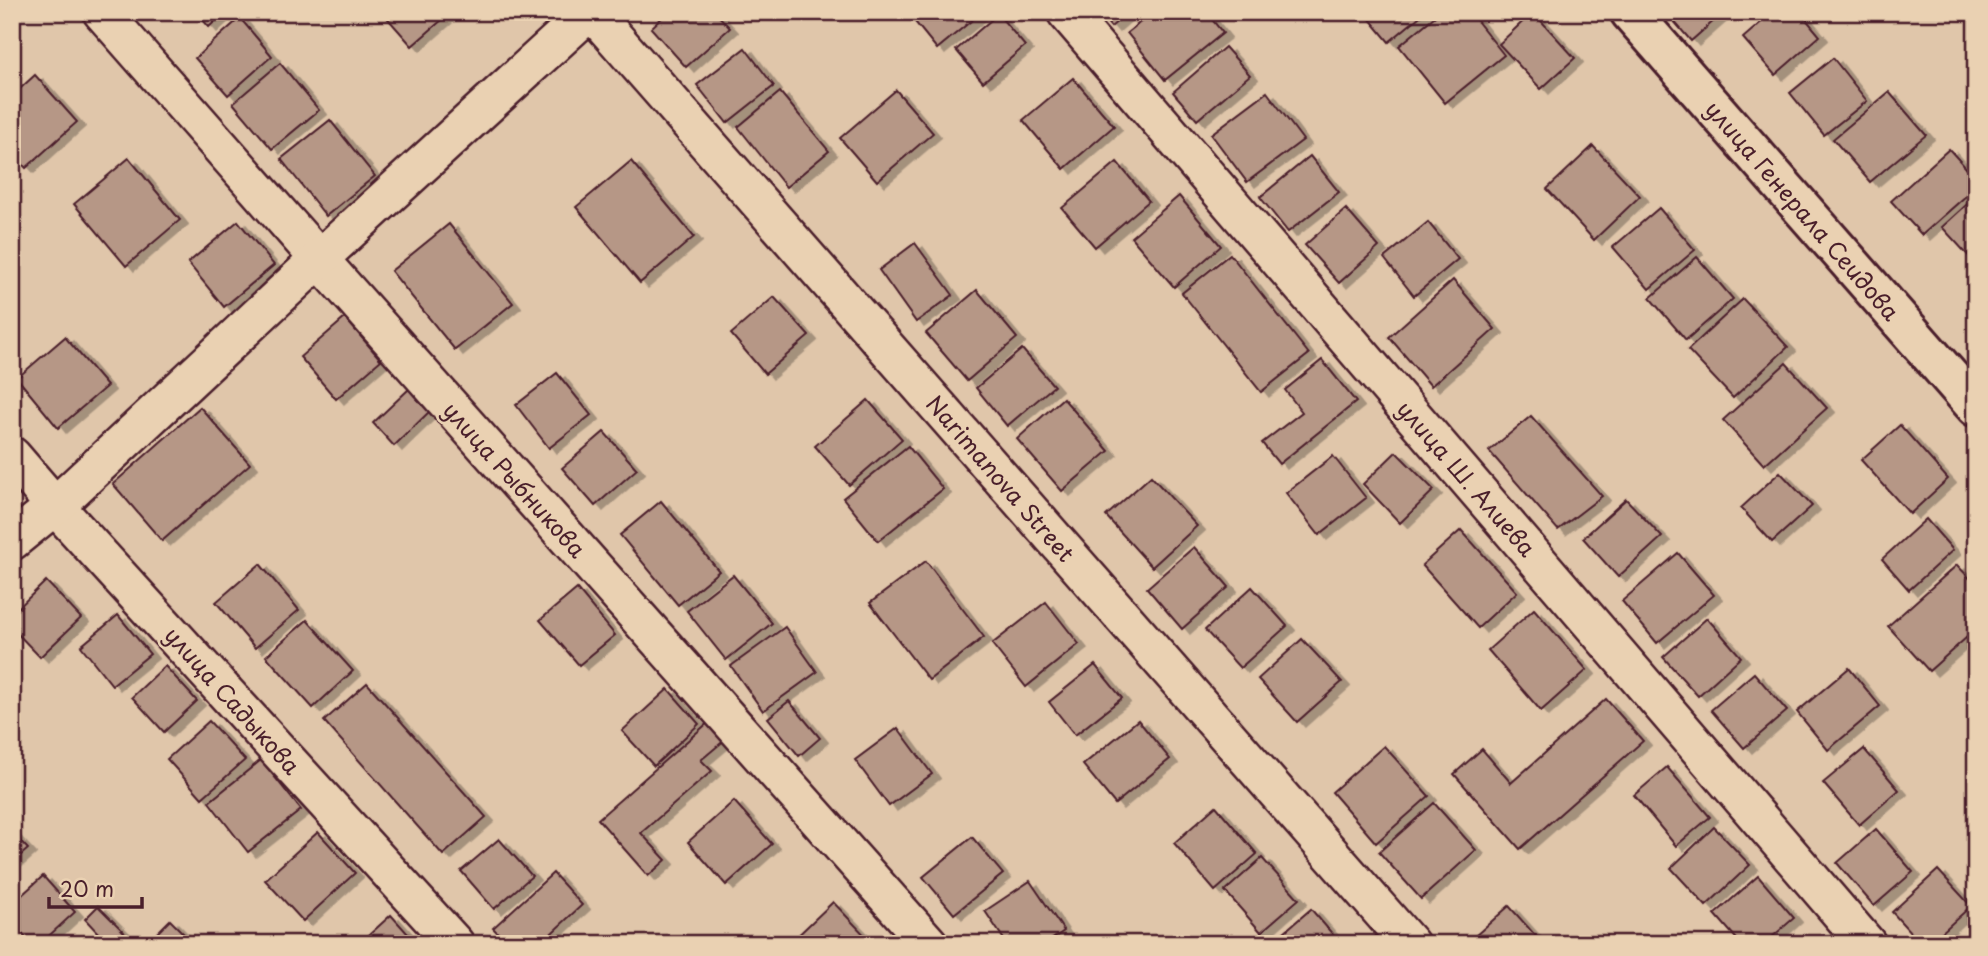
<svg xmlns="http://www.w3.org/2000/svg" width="1988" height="956" viewBox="0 0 1988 956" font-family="'Playpen Sans',sans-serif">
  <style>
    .building { fill: #b69786; stroke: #4a1f2b; stroke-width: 2; filter: url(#shadow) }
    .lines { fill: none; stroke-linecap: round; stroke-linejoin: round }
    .street-casing { stroke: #4a1f2b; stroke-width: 42 }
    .secondary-casing { stroke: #4a1f2b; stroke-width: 44 }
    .street { stroke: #ead1b2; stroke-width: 37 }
    .secondary { stroke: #ead1b2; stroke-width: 38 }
    .labels { text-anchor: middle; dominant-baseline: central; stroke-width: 5; stroke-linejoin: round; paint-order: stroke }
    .street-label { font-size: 23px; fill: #4a1f2b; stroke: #ead1b2 }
  </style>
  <defs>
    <filter id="shadow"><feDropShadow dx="8" dy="4.5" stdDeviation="0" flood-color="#0004"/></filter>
  </defs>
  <rect width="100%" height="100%" fill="#e0c6aa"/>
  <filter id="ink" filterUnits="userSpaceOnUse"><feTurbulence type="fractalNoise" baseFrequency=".0143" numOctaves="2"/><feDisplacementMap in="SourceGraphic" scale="14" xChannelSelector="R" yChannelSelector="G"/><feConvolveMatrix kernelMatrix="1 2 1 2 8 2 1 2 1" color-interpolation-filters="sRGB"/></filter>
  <g filter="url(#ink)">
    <g class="building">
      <path d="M 196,12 L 225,12 L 209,27 Z"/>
      <path d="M 382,12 L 451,12 L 412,46 Z"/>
      <path d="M 668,12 L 715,12 L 730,28 L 686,67 L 651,28 Z"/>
      <path d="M 907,12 L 982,12 L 937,49 Z"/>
      <path d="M 1098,12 L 1128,12 L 1111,27 Z"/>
      <path d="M 1153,12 L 1206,12 L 1223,33 L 1165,80 L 1127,33 Z"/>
      <path d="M 1364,12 L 1425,12 L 1389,42 Z"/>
      <path d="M 1440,12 L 1470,12 L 1504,55 L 1445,103 L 1399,46 Z"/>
      <path d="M 1533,12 L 1575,58 L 1541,89 L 1499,44 Z"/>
      <path d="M 1666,12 L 1724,12 L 1691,41 Z"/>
      <path d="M 1773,12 L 1800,12 L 1820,36 L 1775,75 L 1743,38 Z"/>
      <path d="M 998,14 L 1025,46 L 983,82 L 956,50 Z"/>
      <path d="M 240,18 L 272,56 L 228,95 L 195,58 Z"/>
      <path d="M 1225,47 L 1250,75 L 1197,120 L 1173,92 Z"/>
      <path d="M 745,48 L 774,86 L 727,123 L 697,85 Z"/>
      <path d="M 1833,58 L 1867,101 L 1824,135 L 1790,93 Z"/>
      <path d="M 280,63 L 319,110 L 272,149 L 233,103 Z"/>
      <path d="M 35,75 L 77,122 L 26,168 L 12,153 L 12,96 Z"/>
      <path d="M 1073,78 L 1114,126 L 1064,169 L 1023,120 Z"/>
      <path d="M 896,90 L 933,133 L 877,181 L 840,138 Z"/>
      <path d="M 780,92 L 829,151 L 786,187 L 738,127 Z"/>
      <path d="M 1267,92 L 1303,140 L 1247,182 L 1211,134 Z"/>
      <path d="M 1889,92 L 1926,135 L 1870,182 L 1833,139 Z"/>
      <path d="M 330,120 L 375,176 L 326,216 L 281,159 Z"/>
      <path d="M 1593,146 L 1640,196 L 1594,240 L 1547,189 Z"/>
      <path d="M 1949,149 L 1976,179 L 1976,187 L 1922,235 L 1891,201 Z"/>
      <path d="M 1310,156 L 1339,192 L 1288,232 L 1260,197 Z"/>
      <path d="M 129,158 L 180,220 L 126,266 L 74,204 Z"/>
      <path d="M 631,161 L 694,237 L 640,283 L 576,207 Z"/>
      <path d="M 1117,162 L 1149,201 L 1095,247 L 1062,208 Z"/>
      <path d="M 1179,196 L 1221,246 L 1174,287 L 1131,237 Z"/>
      <path d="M 1976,196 L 1976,264 L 1942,227 Z"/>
      <path d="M 1659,208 L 1695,250 L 1649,289 L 1613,247 Z"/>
      <path d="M 1346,209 L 1379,247 L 1339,283 L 1305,245 Z"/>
      <path d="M 238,221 L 274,265 L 224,307 L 188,263 Z"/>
      <path d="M 1428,222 L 1458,259 L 1414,296 L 1384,258 Z"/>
      <path d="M 449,224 L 513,303 L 455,350 L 391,271 Z"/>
      <path d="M 915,243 L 953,295 L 916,322 L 879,270 Z"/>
      <path d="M 1230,254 L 1309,354 L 1261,392 L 1182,293 Z"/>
      <path d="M 1697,257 L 1733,299 L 1686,340 L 1650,298 Z"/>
      <path d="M 1453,280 L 1495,329 L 1431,386 L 1389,337 Z"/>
      <path d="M 977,290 L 1017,338 L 967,381 L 926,333 Z"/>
      <path d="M 774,297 L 809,336 L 765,374 L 731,334 Z"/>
      <path d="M 1743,299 L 1788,347 L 1733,398 L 1688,350 Z"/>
      <path d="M 345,318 L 381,360 L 336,399 L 300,357 Z"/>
      <path d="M 65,337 L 107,386 L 58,428 L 17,378 Z"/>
      <path d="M 1022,349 L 1054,386 L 1007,426 L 976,388 Z"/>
      <path d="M 1322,360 L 1356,402 L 1279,464 L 1262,443 L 1302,412 L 1285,390 Z"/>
      <path d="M 1786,363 L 1827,408 L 1764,465 L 1723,420 Z"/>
      <path d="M 557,373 L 591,415 L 549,448 L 516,405 Z"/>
      <path d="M 409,389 L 430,411 L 394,446 L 373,423 Z"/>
      <path d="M 1063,398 L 1109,451 L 1062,491 L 1017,439 Z"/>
      <path d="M 868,400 L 902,439 L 849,485 L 815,446 Z"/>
      <path d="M 200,407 L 250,464 L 162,541 L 113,484 Z"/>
      <path d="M 1531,416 L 1602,496 L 1558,530 L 1489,451 Z"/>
      <path d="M 1900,425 L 1948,479 L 1910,514 L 1861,460 Z"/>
      <path d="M 604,432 L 637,469 L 595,506 L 562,468 Z"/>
      <path d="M 908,446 L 943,489 L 878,541 L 843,498 Z"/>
      <path d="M 1396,452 L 1434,490 L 1400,523 L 1363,484 Z"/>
      <path d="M 1333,456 L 1366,498 L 1319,535 L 1286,493 Z"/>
      <path d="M 1780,472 L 1812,506 L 1772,542 L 1741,508 Z"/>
      <path d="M 1151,476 L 1197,526 L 1152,567 L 1106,516 Z"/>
      <path d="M 1626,499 L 1662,537 L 1618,577 L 1583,538 Z"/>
      <path d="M 661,501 L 719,571 L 678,605 L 620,535 Z"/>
      <path d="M 1926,519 L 1953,550 L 1909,590 L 1882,559 Z"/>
      <path d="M 1461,530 L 1517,592 L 1478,628 L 1422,565 Z"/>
      <path d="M 1194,547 L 1229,587 L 1182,629 L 1147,588 Z"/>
      <path d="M 1678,553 L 1714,595 L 1657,643 L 1622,601 Z"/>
      <path d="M 926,561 L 984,637 L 929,680 L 870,603 Z"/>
      <path d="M 260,564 L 299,610 L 255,648 L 216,602 Z"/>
      <path d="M 1957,565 L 1976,585 L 1976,629 L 1929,671 L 1888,626 Z"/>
      <path d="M 733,575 L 772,623 L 726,660 L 687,611 Z"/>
      <path d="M 46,581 L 81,618 L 40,657 L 12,628 L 12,614 Z"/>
      <path d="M 1252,587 L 1287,626 L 1240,668 L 1205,630 Z"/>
      <path d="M 577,589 L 615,635 L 579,665 L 540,620 Z"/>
      <path d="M 1046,602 L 1079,644 L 1026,687 L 992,644 Z"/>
      <path d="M 1534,609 L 1587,670 L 1541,711 L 1488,650 Z"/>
      <path d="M 118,615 L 150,654 L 112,685 L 81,646 Z"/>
      <path d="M 1707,618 L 1741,657 L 1698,696 L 1663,657 Z"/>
      <path d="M 307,620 L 353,671 L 313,708 L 266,656 Z"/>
      <path d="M 785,627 L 817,672 L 763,711 L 731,666 Z"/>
      <path d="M 1302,639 L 1342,682 L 1297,722 L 1258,679 Z"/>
      <path d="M 1095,665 L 1122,698 L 1075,735 L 1049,702 Z"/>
      <path d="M 165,666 L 197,701 L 164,732 L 132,697 Z"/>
      <path d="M 1849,668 L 1880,706 L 1828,750 L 1797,712 Z"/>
      <path d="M 1754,673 L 1787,711 L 1744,748 L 1711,710 Z"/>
      <path d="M 367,683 L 486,817 L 443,855 L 324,721 Z"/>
      <path d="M 668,689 L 699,724 L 654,766 L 622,731 Z"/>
      <path d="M 1606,699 L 1643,741 L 1520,849 L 1454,774 L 1482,749 L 1511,783 Z"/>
      <path d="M 789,701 L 820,738 L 799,756 L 768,718 Z"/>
      <path d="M 1138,720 L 1170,759 L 1115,804 L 1083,765 Z"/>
      <path d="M 209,721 L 245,760 L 202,798 L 167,759 Z"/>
      <path d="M 710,721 L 726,739 L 701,760 L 712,771 L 641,833 L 666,860 L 648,876 L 598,819 Z"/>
      <path d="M 898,728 L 932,774 L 889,806 L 855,760 Z"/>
      <path d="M 1384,746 L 1429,796 L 1376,843 L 1332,792 Z"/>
      <path d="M 1864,749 L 1899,790 L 1859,825 L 1823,783 Z"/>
      <path d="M 261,760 L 301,810 L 248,852 L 209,802 Z"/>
      <path d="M 1667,767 L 1710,817 L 1676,846 L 1634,795 Z"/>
      <path d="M 734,801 L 772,844 L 726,885 L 688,842 Z"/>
      <path d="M 1434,803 L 1476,850 L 1421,899 L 1379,852 Z"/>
      <path d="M 1216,806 L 1257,854 L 1215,891 L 1174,843 Z"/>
      <path d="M 1714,827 L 1750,865 L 1706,906 L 1671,868 Z"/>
      <path d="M 1876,829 L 1913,872 L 1874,906 L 1837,863 Z"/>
      <path d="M 12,832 L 28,849 L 12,863 Z"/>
      <path d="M 318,832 L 355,873 L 303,921 L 265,880 Z"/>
      <path d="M 972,837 L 1003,874 L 954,914 L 923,877 Z"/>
      <path d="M 499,839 L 532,876 L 494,909 L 461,871 Z"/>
      <path d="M 1262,858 L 1299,899 L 1261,932 L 1225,891 Z"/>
      <path d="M 1938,870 L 1971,906 L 1929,944 L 1921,944 L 1892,912 Z"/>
      <path d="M 553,873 L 582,905 L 540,944 L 508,944 L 493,928 Z"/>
      <path d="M 43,876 L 75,912 L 40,944 L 31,944 L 12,922 L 12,904 Z"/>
      <path d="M 1758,876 L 1794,918 L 1764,944 L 1741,944 L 1715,914 Z"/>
      <path d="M 1030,881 L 1064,931 L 1045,944 L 1007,944 L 985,911 Z"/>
      <path d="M 833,902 L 873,944 L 789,944 Z"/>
      <path d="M 98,906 L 136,944 L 89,944 L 99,934 L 85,919 Z"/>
      <path d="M 1509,906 L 1543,944 L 1466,944 Z"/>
      <path d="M 1311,909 L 1341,944 L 1270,944 Z"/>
      <path d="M 391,915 L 417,944 L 359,944 Z"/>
      <path d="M 170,920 L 186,936 L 178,944 L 146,944 Z"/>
    </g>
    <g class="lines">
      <g class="street-casing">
        <g id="street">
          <path d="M 102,12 L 319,259 L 929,944"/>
          <path d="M 592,12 L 1410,944"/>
          <path d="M 1066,12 L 1867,944"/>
          <path d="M 12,456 L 55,506 L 455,944"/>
          <path d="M 12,541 L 55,506 L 319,259 L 589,12"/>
        </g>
      </g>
      <g class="secondary-casing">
        <path id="secondary" d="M 1630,12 L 1976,407"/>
      </g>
      <use href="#street" class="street"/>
      <use href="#secondary" class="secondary"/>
    </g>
  </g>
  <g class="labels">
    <g class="street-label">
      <text transform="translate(1803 210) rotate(49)">улица Генерала Сеидова</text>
      <text transform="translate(1001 478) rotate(49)">Narimanova Street</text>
      <text transform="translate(1467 478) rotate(49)">улица Ш. Алиева</text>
      <text transform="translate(515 479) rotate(48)">улица Рыбникова</text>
      <text transform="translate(233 700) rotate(48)">улица Садыкова</text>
    </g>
  </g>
  <rect width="1988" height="956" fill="none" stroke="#ead1b2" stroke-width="42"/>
  <rect x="21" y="21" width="1946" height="914" fill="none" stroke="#4a1f2b" stroke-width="2.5" filter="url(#ink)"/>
  <path d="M49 897v10h93v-10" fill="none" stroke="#4a1f2b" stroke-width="3.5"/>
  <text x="60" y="897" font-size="21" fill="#4a1f2b" stroke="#ead1b2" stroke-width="5" paint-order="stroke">20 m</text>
</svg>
